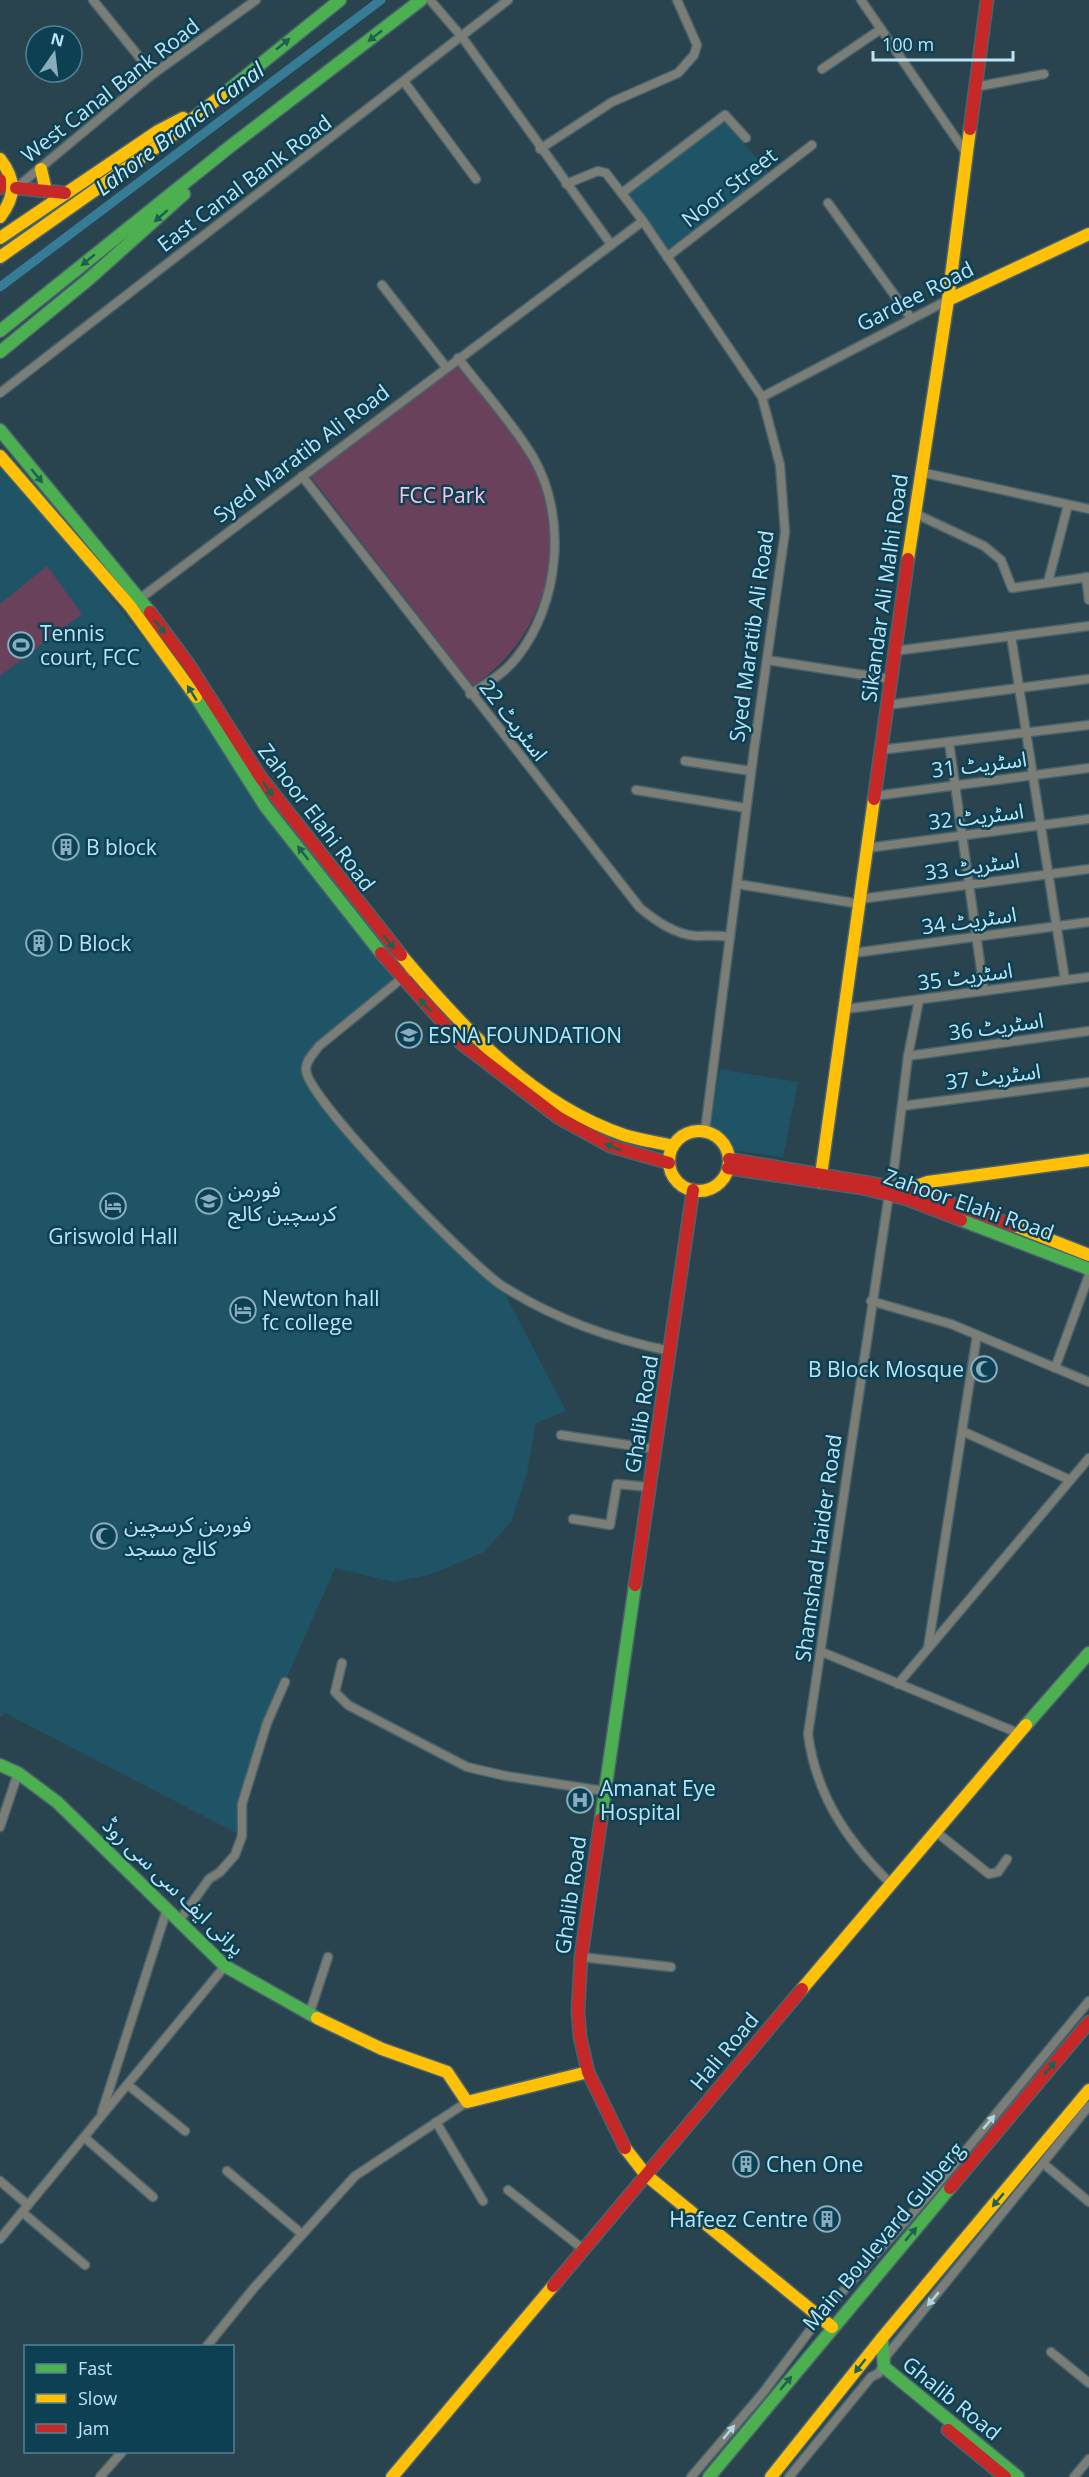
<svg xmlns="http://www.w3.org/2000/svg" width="1089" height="2477" viewBox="0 0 1089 2477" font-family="'Open Sans','Noto Sans Arabic',sans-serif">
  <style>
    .built { fill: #1f5366 }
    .green { fill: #6a415b }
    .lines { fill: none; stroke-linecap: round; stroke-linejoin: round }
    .canal { stroke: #367c97; stroke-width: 9 }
    .street-casing { stroke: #49636d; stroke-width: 11 }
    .fast-casing { stroke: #49636d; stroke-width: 15 }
    .slow-casing { stroke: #49636d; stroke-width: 15 }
    .jam-casing { stroke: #49636d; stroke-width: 15 }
    .street { stroke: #7a7e76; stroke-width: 8 }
    .fast { stroke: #4caf50; stroke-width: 12 }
    .slow { stroke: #ffc107; stroke-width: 12 }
    .jam { stroke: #c62828; stroke-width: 12 }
    .oneway { fill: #1f6151 }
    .oneway2 { fill: #b1d6e4 }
    .labels { text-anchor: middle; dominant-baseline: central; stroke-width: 5; stroke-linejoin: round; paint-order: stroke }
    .street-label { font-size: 21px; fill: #bbe5f7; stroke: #0c4052 }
    .park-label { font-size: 21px; fill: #fac6e1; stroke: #0c4052 }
    .poi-label { font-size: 21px; fill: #bbe5f7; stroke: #0c4052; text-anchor: start }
    .water-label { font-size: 22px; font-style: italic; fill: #c4ebfc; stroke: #0c4052 }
  </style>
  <rect width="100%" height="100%" fill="#29444e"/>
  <g class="built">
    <path d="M 725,121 L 768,172 L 667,257 L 628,194 Z"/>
    <path d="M 0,457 L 409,976 L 319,1046 L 306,1070 L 336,1118 L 500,1284 L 566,1411 L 536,1423 L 527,1473 L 511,1522 L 484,1552 L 429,1575 L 393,1582 L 335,1568 L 267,1723 L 242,1804 L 242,1836 L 5,1713 L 0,1717 Z"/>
    <path d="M 720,1069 L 798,1082 L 783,1157 L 732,1150 L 711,1126 Z"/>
  </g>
  <g class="green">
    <path d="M 457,365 C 480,394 520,434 534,467 C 569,548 546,637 473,686 L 310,476 Z"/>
    <path d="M 47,566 L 82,614 L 0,676 L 0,604 Z"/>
  </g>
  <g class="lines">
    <path class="canal" d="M 0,287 L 381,0"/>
    <g class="street-casing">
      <g id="street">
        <path d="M 93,0 L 153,74"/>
        <path d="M 430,0 L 462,37 L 610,243"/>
        <path d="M 861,0 L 966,153"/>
        <path d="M 822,69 L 881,29"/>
        <path d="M 405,83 L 476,179"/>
        <path d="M 975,87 L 1044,74"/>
        <path d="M 540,149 L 612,102 L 678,73 L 694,55 L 697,45 L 677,0"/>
        <path d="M 566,184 L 598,171 L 606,173 L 643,221"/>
        <path d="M 16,188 L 153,74 L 256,0"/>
        <path d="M 622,193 L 725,115 L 746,138"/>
        <path d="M 828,203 L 911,318"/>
        <path d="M 667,257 L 812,145"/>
        <path d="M 382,285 L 446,367"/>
        <path d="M 458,358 C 483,391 512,422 533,457 C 568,518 559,604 517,657 C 504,674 487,683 470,694"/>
        <path d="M 0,393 L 508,0"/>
        <path d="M 762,397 L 948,300"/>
        <path d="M 920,472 L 1089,509"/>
        <path d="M 302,476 L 640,908 C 656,921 674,934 696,936 C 708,936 718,935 730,937"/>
        <path d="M 914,513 L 984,546 L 1001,560 L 1012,588 L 1089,577"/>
        <path d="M 1086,577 L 1089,600"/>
        <path d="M 1048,582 L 1068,505"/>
        <path d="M 130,606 L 643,221 L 762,397 L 780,465 L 785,532 L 754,750 L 705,1131"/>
        <path d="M 1011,636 L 1065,980"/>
        <path d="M 894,651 L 1089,626"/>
        <path d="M 767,660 L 890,679"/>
        <path d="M 887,705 L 1089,679"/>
        <path d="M 949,742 L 984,991"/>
        <path d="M 880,750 L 1089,725"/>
        <path d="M 685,761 L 751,771"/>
        <path d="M 636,790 L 746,808"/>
        <path d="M 874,796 L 1089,768"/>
        <path d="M 867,848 L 1089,819"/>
        <path d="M 737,884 L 860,904"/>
        <path d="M 860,899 L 1089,869"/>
        <path d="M 853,953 L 1089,922"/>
        <path d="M 412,970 L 319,1046 C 314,1053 305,1061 306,1070 C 307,1099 471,1265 501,1285 C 552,1318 611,1339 670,1351"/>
        <path d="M 846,1009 L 1089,977"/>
        <path d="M 908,1056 L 1089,1031"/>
        <path d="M 902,1106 L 1089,1082"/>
        <path d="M 892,1185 L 908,1056 L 919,1000"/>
        <path d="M 889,1194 L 808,1734 C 816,1795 847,1841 891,1884"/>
        <path d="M 871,1301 L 951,1324 L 1089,1382"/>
        <path d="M 1055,1368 L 1089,1275"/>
        <path d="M 962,1431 L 1070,1480"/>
        <path d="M 561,1435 L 655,1449"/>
        <path d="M 573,1519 L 610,1525 L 617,1484 L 650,1487"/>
        <path d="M 928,1648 L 977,1335"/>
        <path d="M 822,1652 L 1018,1733"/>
        <path d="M 342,1663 L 335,1692 L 348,1705 L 467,1767 L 506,1776 L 604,1791"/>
        <path d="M 898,1684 L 1089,1458"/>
        <path d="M 0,1827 L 18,1773"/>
        <path d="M 935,1831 L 989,1874 L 998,1872 L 1007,1859"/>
        <path d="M 179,1921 L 209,1879 L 220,1872 L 235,1855 L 242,1836 L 242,1804 L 267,1723 L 285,1682"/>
        <path d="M 581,1957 L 671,1967"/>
        <path d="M 309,2015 L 328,1957"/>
        <path d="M 128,2085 L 185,2131"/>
        <path d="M 102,2112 L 167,1909"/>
        <path d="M 436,2122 L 483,2201"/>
        <path d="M 84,2137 L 153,2197"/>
        <path d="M 1044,2164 L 1089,2202"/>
        <path d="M 227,2171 L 302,2234"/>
        <path d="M 0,2181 L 28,2205"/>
        <path d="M 508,2190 L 583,2249"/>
        <path d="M 22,2212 L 85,2265"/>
        <path d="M 0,2239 L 225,1966"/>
        <path d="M 207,2346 L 253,2289 L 355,2176 L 467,2102"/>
        <path d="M 1051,2352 L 1089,2383"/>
        <path d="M 100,2477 L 122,2452"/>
        <path d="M 691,2477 L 762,2394 L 820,2317 L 934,2189 L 1089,2001"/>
        <path d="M 789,2477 L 871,2377 L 879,2373 L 887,2355 L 1089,2106"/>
        <path d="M 1074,2477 L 1089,2459"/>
      </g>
    </g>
    <g class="fast-casing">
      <g id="fast">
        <path d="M 221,96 L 340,0"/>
        <path d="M 0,331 L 232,145 L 421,0"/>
        <path d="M 0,352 L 89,279 L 184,194"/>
        <path d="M 0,430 L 150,612"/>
        <path d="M 196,697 L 265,806 L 381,953"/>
        <path d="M 961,1220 L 1089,1269"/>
        <path d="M 1026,1725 L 1089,1653"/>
        <path d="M 0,1765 L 18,1773 L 57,1802 L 225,1966 L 317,2018"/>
        <path d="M 601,1819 L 635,1585"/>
        <path d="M 882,2338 L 884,2367 L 1018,2477"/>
        <path d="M 709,2477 L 950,2188"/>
      </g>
    </g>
    <g class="slow-casing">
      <g id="slow">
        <path d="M 0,159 C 16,180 16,196 0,217"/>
        <path d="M 41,169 L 46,191"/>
        <path d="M 0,238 L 158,131 L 183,118"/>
        <path d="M 0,257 L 169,138 L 221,96"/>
        <path d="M 948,300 L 1089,234"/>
        <path d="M 0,456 L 130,606 L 196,697"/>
        <path d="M 908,559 L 948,300 L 970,129"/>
        <path d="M 401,955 C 462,1027 532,1104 624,1135 C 639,1140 657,1142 673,1146"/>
        <circle cx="699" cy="1161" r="30"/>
        <path d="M 820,1182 L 874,799"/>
        <path d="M 916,1191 L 917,1186 L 928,1182 L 1089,1160"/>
        <path d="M 1015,1226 L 1089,1255"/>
        <path d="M 802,1989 L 1026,1725"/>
        <path d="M 317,2018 L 382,2049 L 447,2072 L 467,2102 L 588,2072"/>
        <path d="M 625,2148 L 646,2175 L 832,2327"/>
        <path d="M 392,2477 L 553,2286"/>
        <path d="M 771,2477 L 882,2338 L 1089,2090"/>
      </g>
    </g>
    <g class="jam-casing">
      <g id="jam">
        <path d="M 970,129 L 987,0"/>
        <path d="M 0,180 L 0,188"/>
        <path d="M 16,188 L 65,193"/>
        <path d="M 150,612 L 189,665 L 261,778 L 401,955"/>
        <path d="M 874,799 L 908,559"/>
        <path d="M 381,953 L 461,1043 L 559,1118 L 610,1146 L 669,1163"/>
        <path d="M 729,1159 L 916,1191 L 1015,1226"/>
        <path d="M 728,1168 L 862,1188 L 907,1199 L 961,1220"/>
        <path d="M 635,1585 L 693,1190"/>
        <path d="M 601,1819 L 581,1957 L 578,2011 L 580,2037 L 588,2072 L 625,2148"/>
        <path d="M 950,2188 L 1089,2022"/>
        <path d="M 553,2286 L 802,1989"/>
        <path d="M 948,2430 L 1005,2477"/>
      </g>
    </g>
    <use href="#street" class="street"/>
    <use href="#fast" class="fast"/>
    <use href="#slow" class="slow"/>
    <use href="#jam" class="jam"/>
  </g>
  <defs><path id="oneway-solid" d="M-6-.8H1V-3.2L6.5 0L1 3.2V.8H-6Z" transform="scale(1.5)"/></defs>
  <g class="oneway">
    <use href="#oneway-solid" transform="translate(375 36) rotate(142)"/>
    <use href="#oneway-solid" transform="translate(283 44) rotate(-39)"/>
    <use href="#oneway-solid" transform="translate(161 216) rotate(139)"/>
    <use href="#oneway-solid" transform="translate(88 260) rotate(141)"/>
    <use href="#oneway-solid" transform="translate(37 476) rotate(51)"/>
    <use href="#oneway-solid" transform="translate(160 627) rotate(52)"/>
    <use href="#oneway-solid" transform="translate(192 693) rotate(-122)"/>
    <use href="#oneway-solid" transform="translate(268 789) rotate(55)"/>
    <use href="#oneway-solid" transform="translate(303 853) rotate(-128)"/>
    <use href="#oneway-solid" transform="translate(389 942) rotate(51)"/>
    <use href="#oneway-solid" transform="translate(425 1005) rotate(-133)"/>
    <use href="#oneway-solid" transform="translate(613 1147) rotate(-157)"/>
    <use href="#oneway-solid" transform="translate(1050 2068) rotate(-50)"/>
    <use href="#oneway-solid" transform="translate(998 2200) rotate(130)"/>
    <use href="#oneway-solid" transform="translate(911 2234) rotate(-50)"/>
    <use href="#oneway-solid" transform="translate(860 2366) rotate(128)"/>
    <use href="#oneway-solid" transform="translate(786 2383) rotate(-50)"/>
  </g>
  <g class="oneway2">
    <use href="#oneway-solid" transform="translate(989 2122) rotate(-50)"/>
    <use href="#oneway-solid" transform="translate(933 2299) rotate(130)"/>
    <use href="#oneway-solid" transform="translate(729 2432) rotate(-50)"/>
  </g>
  <defs>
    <g id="stadium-ring" transform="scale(1.35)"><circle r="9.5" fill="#0c4052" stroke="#88adbc" stroke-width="1.5"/><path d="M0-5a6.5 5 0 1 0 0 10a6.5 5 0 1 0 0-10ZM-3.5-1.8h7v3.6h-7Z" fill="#88adbc"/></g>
    <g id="building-ring" transform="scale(1.35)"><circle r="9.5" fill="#0c4052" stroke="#88adbc" stroke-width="1.5"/><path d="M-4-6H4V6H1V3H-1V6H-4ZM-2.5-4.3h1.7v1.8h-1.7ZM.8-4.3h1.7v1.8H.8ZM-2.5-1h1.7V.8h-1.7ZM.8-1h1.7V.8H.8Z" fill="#88adbc"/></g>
    <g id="school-ring" transform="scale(1.35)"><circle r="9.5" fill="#0c4052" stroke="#88adbc" stroke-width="1.5"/><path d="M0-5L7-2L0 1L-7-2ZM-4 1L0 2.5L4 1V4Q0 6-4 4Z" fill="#88adbc"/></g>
    <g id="university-ring" transform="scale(1.35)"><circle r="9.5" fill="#0c4052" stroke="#88adbc" stroke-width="1.5"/><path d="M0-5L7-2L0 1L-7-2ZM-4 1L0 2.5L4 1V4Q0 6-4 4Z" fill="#88adbc"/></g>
    <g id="hotel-ring" transform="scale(1.35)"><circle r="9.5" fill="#0c4052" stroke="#88adbc" stroke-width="1.5"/><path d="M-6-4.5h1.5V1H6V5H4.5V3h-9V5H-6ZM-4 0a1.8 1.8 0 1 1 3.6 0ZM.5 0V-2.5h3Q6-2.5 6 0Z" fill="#88adbc"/></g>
    <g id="mosque-ring" transform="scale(1.35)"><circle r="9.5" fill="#0c4052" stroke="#88adbc" stroke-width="1.5"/><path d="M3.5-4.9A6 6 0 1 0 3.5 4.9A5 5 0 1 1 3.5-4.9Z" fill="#88adbc"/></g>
    <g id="hospital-ring" transform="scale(1.35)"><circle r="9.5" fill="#0c4052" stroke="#88adbc" stroke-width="1.5"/><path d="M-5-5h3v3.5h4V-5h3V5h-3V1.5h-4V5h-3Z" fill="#88adbc"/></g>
  </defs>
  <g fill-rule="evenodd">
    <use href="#stadium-ring" x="21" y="645"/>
    <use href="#building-ring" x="66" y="847"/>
    <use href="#building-ring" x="39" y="943"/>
    <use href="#school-ring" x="409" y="1035"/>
    <use href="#university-ring" x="209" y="1201"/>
    <use href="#hotel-ring" x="113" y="1206"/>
    <use href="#hotel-ring" x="243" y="1310"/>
    <use href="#mosque-ring" x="984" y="1369"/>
    <use href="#mosque-ring" x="104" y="1536"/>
    <use href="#hospital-ring" x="580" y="1800"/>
    <use href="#building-ring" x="746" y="2164"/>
    <use href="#building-ring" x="827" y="2219"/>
  </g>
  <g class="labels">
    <g class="street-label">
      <text transform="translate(110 90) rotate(-38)">West Canal Bank Road</text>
      <text transform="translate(244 183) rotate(-37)">East Canal Bank Road</text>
      <text transform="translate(729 187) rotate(-38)">Noor Street</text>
      <text transform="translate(915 296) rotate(-27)">Gardee Road</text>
      <text transform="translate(301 453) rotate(-37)">Syed Maratib Ali Road</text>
      <text transform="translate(884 588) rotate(-82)">Sikandar Ali Malhi Road</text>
      <text transform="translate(751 636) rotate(-82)">Syed Maratib Ali Road</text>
      <text transform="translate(514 720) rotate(52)">اسٹریٹ 22</text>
      <text transform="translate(979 764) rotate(-7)">اسٹریٹ 31</text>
      <text transform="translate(976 816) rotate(-7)">اسٹریٹ 32</text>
      <text transform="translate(317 817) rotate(53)">Zahoor Elahi Road</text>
      <text transform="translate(972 866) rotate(-8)">اسٹریٹ 33</text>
      <text transform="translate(969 920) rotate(-8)">اسٹریٹ 34</text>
      <text transform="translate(965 976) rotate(-8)">اسٹریٹ 35</text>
      <text transform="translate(996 1026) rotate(-8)">اسٹریٹ 36</text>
      <text transform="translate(993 1076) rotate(-7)">اسٹریٹ 37</text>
      <text transform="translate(969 1204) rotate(19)">Zahoor Elahi Road</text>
      <text transform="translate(641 1414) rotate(-81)">Ghalib Road</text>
      <text transform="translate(818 1548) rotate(-82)">Shamshad Haider Road</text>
      <text transform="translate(174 1886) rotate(44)">پرانی ایف سی سی روڈ</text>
      <text transform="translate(570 1895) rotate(-82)">Ghalib Road</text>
      <text transform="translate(724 2051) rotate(-50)">Hali Road</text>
      <text transform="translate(883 2236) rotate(-50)">Main Boulevard Gulberg</text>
      <text transform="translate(952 2398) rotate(39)">Ghalib Road</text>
    </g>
    <g class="park-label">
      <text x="442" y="495">FCC Park</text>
    </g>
    <g class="poi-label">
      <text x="40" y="633">Tennis<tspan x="40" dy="24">court, FCC</tspan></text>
      <text x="86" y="847">B block</text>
      <text x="58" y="943">D Block</text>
      <text x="428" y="1035">ESNA FOUNDATION</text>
      <text x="228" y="1189">فورمن<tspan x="228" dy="24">کرسچین کالج</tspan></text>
      <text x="113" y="1236" text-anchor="middle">Griswold Hall</text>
      <text x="262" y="1298">Newton hall<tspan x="262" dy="24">fc college</tspan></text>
      <text x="964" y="1369" text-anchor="end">B Block Mosque</text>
      <text x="124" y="1524">فورمن کرسچین<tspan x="124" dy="24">کالج مسجد</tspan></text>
      <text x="600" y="1788">Amanat Eye<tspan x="600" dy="24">Hospital</tspan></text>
      <text x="766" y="2164">Chen One</text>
      <text x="808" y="2219" text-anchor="end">Hafeez Centre</text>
    </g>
    <g class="water-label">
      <text transform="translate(179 128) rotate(-37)">Lahore Branch Canal</text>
    </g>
  </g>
  <rect x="24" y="2345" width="210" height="108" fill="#0c4052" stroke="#528294" stroke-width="1.5"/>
  <rect x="36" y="2364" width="30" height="9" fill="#4caf50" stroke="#528294" stroke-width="1.5"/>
  <text x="78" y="2375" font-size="18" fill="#bbe5f7">Fast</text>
  <rect x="36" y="2394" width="30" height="9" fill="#ffc107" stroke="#528294" stroke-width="1.5"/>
  <text x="78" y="2405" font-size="18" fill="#bbe5f7">Slow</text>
  <rect x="36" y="2424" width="30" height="9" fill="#c62828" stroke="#528294" stroke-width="1.5"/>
  <text x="78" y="2435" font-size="18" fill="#bbe5f7">Jam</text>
  <g transform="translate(54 54) rotate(14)"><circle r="28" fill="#0c4052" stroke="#528294" stroke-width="1.5"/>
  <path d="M0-4.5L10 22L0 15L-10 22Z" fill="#88adbc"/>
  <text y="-9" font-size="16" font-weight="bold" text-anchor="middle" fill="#bbe5f7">N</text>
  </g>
  <path d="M873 51v9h140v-9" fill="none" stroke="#bbe5f7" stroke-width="3"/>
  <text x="882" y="51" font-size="18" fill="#bbe5f7" stroke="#0c4052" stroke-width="4.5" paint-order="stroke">100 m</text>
</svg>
